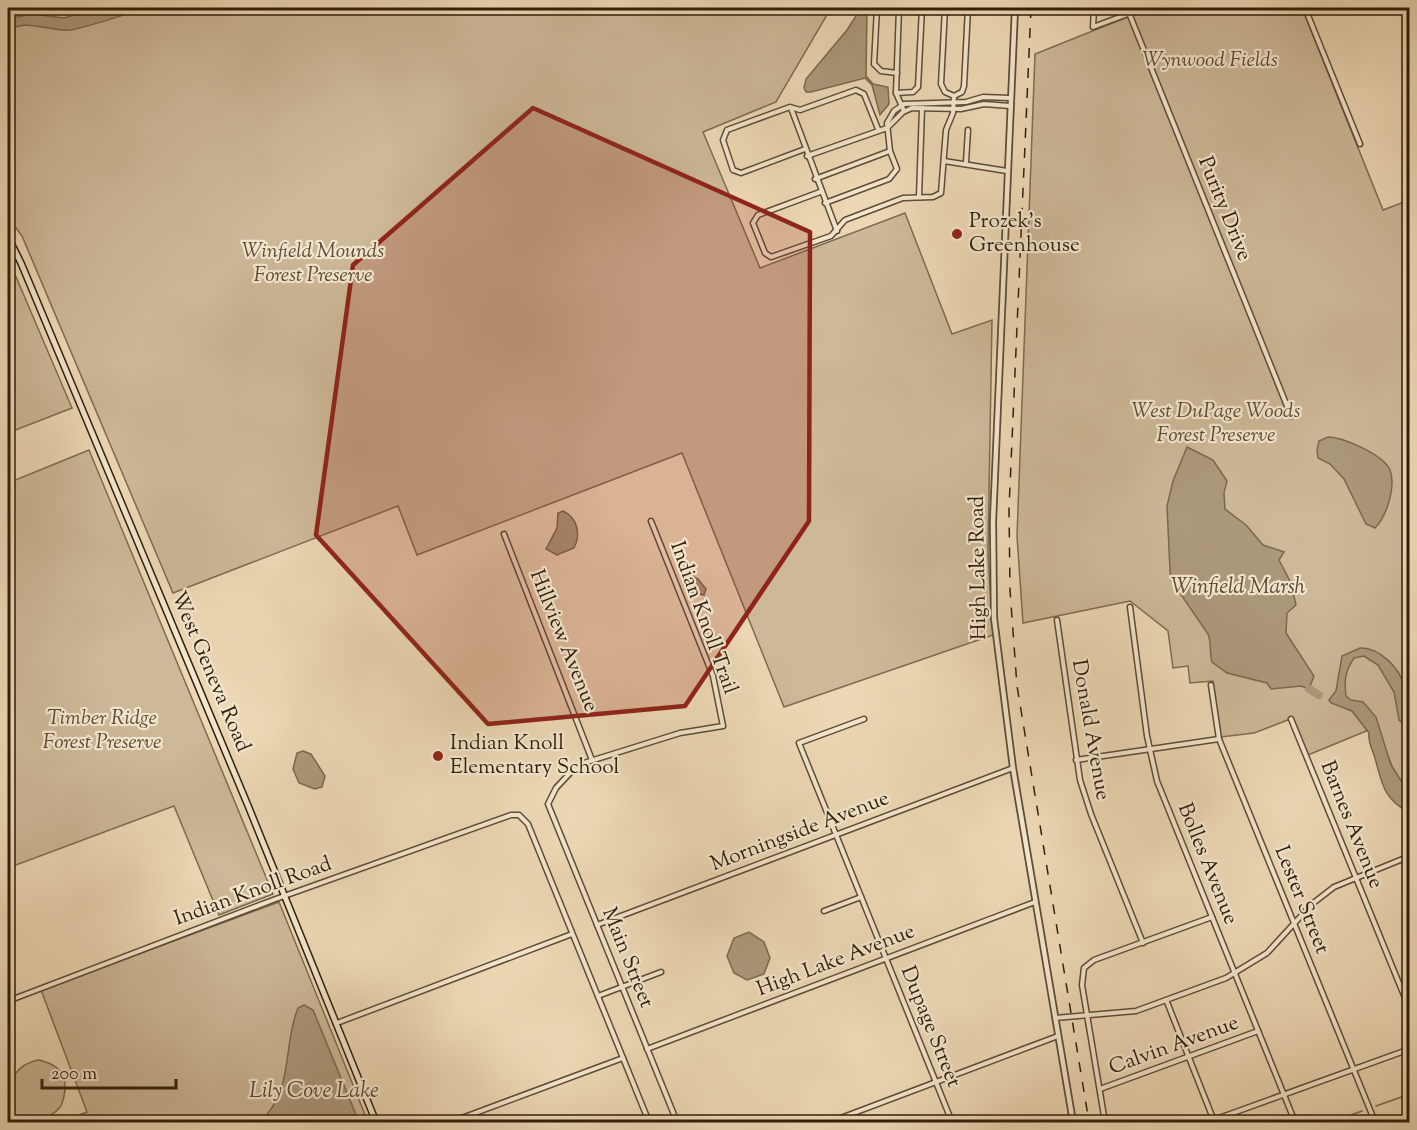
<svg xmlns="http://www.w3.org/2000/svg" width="1417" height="1130" viewBox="0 0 1417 1130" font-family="'Sorts Mill Goudy',serif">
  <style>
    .green { fill: #cdb898; stroke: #7e6b50; stroke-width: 1.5 }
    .water { fill: #ac997b; stroke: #7a684d; stroke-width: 1.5 }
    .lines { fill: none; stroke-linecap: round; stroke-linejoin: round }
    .stream { stroke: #7a684d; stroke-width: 1.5 }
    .river { stroke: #ac997b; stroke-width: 8 }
    .minor-casing { stroke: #5e4c34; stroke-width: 7 }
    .tertiary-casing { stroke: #5e4c34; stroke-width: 8 }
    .secondary-casing { stroke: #2f1e09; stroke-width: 8 }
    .minor { stroke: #f3e6cf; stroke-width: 4 }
    .tertiary { stroke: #f3e6cf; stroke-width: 4.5 }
    .secondary { stroke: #f3e6cf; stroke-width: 5 }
    .rail { stroke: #2f1e09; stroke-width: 1.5; stroke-dasharray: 10 10; stroke-linecap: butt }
    .marked { fill: #8f2418; fill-opacity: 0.2; stroke: #8f2418; stroke-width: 4.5; stroke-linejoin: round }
    .poi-dot { fill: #8f2418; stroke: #f3e6cf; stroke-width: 2 }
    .labels { text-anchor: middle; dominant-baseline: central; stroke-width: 4.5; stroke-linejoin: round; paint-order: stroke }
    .park-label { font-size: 21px; font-style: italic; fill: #5e4c34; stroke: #f3e6cf }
    .street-label { font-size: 21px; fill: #2f1e09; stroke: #f3e6cf }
    .poi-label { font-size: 21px; fill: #2f1e09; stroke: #f3e6cf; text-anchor: start }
    .water-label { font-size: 22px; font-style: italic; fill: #5b4931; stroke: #f3e6cf }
  </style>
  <rect width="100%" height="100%" fill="#edd8b5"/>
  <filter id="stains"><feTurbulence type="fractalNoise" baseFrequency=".00333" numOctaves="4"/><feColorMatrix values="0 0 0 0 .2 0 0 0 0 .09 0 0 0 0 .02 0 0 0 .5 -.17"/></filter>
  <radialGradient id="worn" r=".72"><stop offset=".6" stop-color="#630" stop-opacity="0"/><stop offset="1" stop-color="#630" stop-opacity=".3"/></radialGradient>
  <g class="green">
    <path d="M 8,8 L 831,8 L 776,102 L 703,132 L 760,268 L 905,213 L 952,334 L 992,320 L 988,553 L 993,635 L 784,707 L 682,453 L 417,555 L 398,506 L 173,593 L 22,236 L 8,217 Z"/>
    <path d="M 1150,8 L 1302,8 L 1383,210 L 1409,200 L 1409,808 L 1376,727 L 1308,755 L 1293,718 L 1254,733 L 1221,737 L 1213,681 L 1190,683 L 1188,666 L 1173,668 L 1168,631 L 1130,601 L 1023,623 L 1017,536 L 1035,54 Z"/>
    <path d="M 8,258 L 72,408 L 8,433 Z"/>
    <path d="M 89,450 L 273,894 L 219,915 L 174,806 L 8,868 L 8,483 Z"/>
    <path d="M 279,902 L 368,1122 L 61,1122 L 87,1112 L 41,990 Z"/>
    <path d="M 38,1060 C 65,1065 70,1083 61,1106 C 48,1122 26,1126 8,1119 C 6,1091 8,1067 38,1060 Z"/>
  </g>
  <g class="water">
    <path d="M 101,8 L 142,8 C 136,12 79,29 70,30 C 51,32 21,17 8,32 L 8,19 L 32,14 L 64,18 Z"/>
    <path d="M 861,8 L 867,9 L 866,76 L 873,84 L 888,87 L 889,104 L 880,115 L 872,85 L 865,78 L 811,92 L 806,92 L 804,88 L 806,79 L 847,30 Z"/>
    <path d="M 1328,437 C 1343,437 1384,455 1390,470 C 1396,486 1387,516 1375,528 L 1366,524 L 1344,479 L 1330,464 L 1318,458 L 1317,450 L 1319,441 Z"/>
    <path d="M 1187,447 L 1213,460 L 1227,481 L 1224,493 L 1225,509 L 1246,525 L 1263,545 L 1284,552 L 1279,560 L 1291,583 L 1296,605 L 1287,613 L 1286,633 L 1314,676 L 1309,689 L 1301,686 L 1271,689 L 1267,683 L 1227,673 L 1212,662 C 1209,652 1212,643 1208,634 L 1171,580 L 1170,570 L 1167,506 L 1173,481 Z"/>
    <path d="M 563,511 C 578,518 581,535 574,548 L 557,555 L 546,549 L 557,528 L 558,513 Z"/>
    <path d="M 689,574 L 698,579 L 706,589 L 704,595 L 687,591 L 683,582 Z"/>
    <path d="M 1360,648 C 1379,647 1400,668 1404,686 C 1405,693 1403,699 1404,706 C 1405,714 1410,719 1409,728 L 1399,720 L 1394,692 L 1378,665 L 1364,656 L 1354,658 C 1345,671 1344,681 1346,696 L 1351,700 L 1363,702 L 1376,717 L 1391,765 L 1409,793 L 1409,813 C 1381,796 1383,784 1374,755 C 1371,746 1368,743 1369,733 L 1352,711 L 1331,703 L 1329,700 L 1336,691 L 1342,656 Z"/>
    <path d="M 303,751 L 311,754 L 325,776 L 322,787 L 315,789 L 299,783 L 293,769 L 297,753 Z"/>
    <path d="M 749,932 L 764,942 L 770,958 L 764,974 L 747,980 L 734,973 L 727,956 L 734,938 Z"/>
    <path d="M 304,1005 L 313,1010 L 359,1122 L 260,1122 C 295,1089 282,1047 298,1008 Z"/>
  </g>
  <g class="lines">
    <g class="stream">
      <path d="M 1376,1106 L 1410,1094"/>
      <path d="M 1331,1122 L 1362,1111"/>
    </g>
    <path class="river" d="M 1309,689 L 1319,695"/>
    <g class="minor-casing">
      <g id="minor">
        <path d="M 877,8 L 874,64 L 881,71 L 897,73"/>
        <path d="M 899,8 L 896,93 L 904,111"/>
        <path d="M 945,8 L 941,84 L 945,92 L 954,96"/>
        <path d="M 1094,8 L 1093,27 L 1144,8"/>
        <path d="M 1305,8 L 1360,144"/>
        <path d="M 1129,13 L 1291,416"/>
        <path d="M 896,93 L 913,92 L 918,87 L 922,8"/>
        <path d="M 954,96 L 962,92 L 964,86 L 968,8"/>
        <path d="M 791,108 L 837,231"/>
        <path d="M 805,149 L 741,173 L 733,170 L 723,140 L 727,130 L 790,107 L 800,110 L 856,90 L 864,94 L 878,129"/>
        <path d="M 890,151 L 887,123 L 894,111 L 904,104 L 966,102 L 983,97 L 1010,98"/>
        <path d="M 807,156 L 887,128 L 903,112 L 912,108 L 961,109 L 984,104 L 1010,106"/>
        <path d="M 944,161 L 1007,171"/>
        <path d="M 966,162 L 968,130"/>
        <path d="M 815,179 L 890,151 L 897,169 L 889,179 L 825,203"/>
        <path d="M 820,192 L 758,215 L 753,223 L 765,253 L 771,257 L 831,236 L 845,220 L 903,198 L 933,197 L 941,193 L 946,130 L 953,113 L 954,96"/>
        <path d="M 919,197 L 922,108"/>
        <path d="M 651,521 L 713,676 L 723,726 L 680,733 L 584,763 L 570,773 L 556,788 L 548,804 L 677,1122"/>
        <path d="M 504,534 L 592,760"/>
        <path d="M 1130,607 L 1147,736 L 1157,781 L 1295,1122"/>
        <path d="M 1057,620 L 1080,780 L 1091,814 L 1143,943"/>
        <path d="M 1211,685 L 1219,739 L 1375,1122"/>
        <path d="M 864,719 L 799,743 L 952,1122"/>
        <path d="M 1291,719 L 1410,1010"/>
        <path d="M 1076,760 L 1219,739"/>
        <path d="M 824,911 L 861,897"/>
        <path d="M 597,925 L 1013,768"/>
        <path d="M 598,996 L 661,972"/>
        <path d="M 8,1001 L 273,900 L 511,815 L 519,815 L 528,824 L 649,1122"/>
        <path d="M 1167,1002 L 1214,1121"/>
        <path d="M 1055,1018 L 1136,1011 L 1226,978 L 1267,953 L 1312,904 L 1334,887 L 1410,856"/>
        <path d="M 337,1023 L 572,934"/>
        <path d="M 647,1049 L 1035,902"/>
        <path d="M 1100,1089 L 1258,1031"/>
        <path d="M 451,1122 L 623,1058"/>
        <path d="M 830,1122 L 1058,1036"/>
        <path d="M 1105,1122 L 1082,985 L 1084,968 L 1094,960 L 1212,917"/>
        <path d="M 1208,1122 L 1410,1049"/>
      </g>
    </g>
    <g class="tertiary-casing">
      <path id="tertiary" d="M 1015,8 L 993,521 L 994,618 L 1013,768 L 1073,1122"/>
    </g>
    <g class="secondary-casing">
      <path id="secondary" d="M 8,237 L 21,263 L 249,808 L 376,1122"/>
    </g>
    <use href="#minor" class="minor"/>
    <use href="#tertiary" class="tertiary"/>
    <use href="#secondary" class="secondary"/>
    <path class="rail" d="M 1031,8 L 1009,509 L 1010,590 L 1017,686 L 1089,1122"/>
  </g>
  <path class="marked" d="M 533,108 L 810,232 L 809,521 L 685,706 L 488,724 L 316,535 L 353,265 Z"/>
  <g class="poi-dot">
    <circle cx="957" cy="234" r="6"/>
    <circle cx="438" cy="756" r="6"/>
  </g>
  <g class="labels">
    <g class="park-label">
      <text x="1210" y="61">Wynwood Fields</text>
      <text x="313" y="252">Winfield Mounds<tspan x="313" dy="24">Forest Preserve</tspan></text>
      <text x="1216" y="412">West DuPage Woods<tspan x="1216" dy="24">Forest Preserve</tspan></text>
      <text x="102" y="719">Timber Ridge<tspan x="102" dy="24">Forest Preserve</tspan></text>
    </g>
    <g class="street-label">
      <text transform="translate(1224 209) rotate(68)">Purity Drive</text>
      <text transform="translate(979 568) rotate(-91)">High Lake Road</text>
      <text transform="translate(703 618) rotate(70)">Indian Knoll Trail</text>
      <text transform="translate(563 641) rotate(68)">Hillview Avenue</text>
      <text transform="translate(210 672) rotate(67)">West Geneva Road</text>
      <text transform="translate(1090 730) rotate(80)">Donald Avenue</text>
      <text transform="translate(1351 825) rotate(68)">Barnes Avenue</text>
      <text transform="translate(800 832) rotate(-21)">Morningside Avenue</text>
      <text transform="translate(1207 864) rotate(68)">Bolles Avenue</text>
      <text transform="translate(253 892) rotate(-20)">Indian Knoll Road</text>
      <text transform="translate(1301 900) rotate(68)">Lester Street</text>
      <text transform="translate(627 958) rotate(68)">Main Street</text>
      <text transform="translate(836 961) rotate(-21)">High Lake Avenue</text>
      <text transform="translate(930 1027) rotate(68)">Dupage Street</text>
      <text transform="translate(1174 1046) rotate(-20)">Calvin Avenue</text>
    </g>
    <g class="poi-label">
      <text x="969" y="222">Prozek's<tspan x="969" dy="24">Greenhouse</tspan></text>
      <text x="450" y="744">Indian Knoll<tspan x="450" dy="24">Elementary School</tspan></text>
    </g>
    <g class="water-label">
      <text x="1238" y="588">Winfield Marsh</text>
      <text x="314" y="1092">Lily Cove Lake</text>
    </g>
  </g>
  <rect width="1417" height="1130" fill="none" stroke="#edd8b5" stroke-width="30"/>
  <rect x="9" y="9" width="1399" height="1112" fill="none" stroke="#2f1e09" stroke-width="3"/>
  <rect x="15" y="15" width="1387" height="1100" fill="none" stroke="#2f1e09" stroke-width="1.5"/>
  <path d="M42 1079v9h134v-9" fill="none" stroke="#2f1e09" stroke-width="3"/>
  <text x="51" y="1079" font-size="18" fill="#2f1e09" stroke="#f3e6cf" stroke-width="4.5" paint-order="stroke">200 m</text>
  <rect width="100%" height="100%" filter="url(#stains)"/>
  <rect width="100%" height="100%" fill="url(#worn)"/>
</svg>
